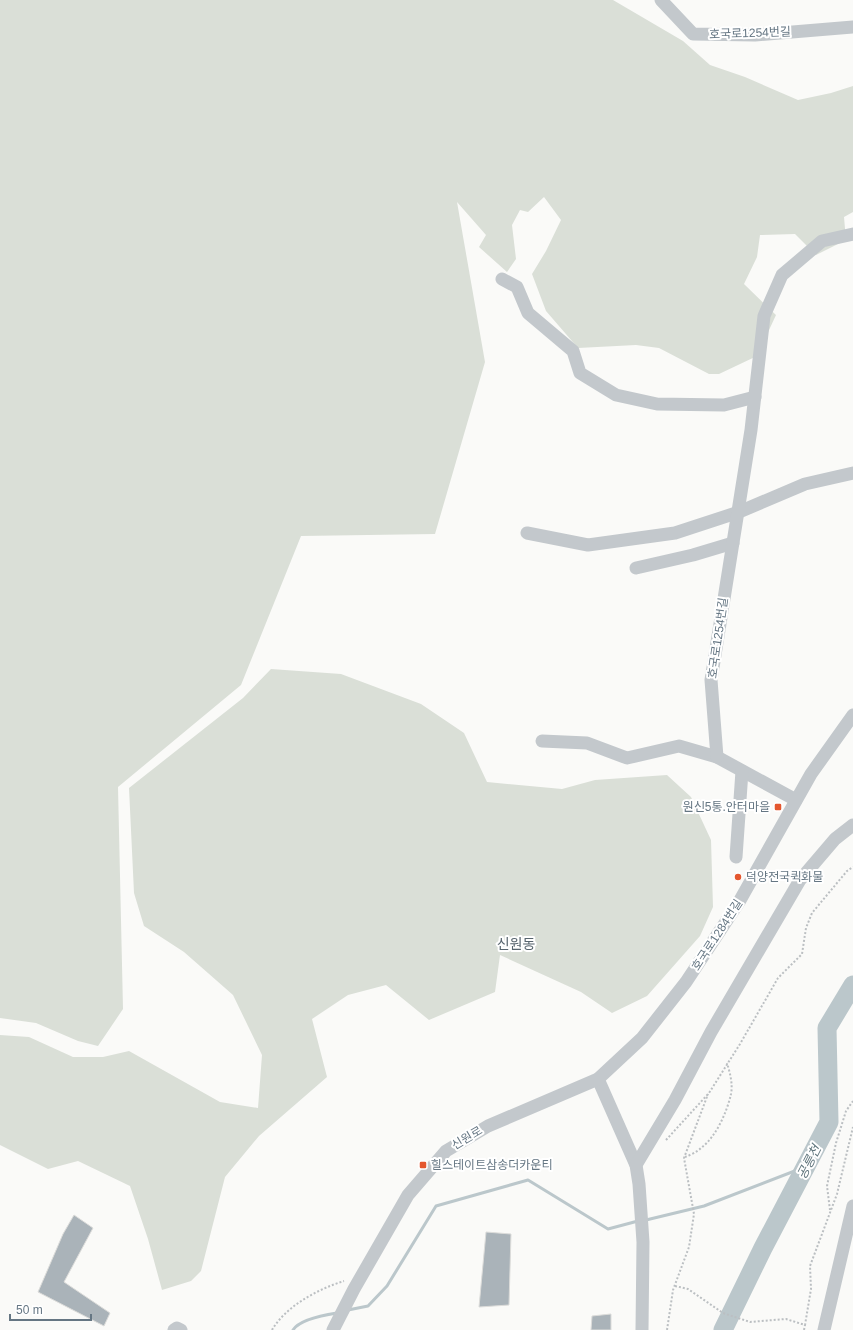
<svg xmlns="http://www.w3.org/2000/svg" width="853" height="1330" viewBox="0 0 853 1330" font-family="Helvetica,'Noto Sans KR',sans-serif">
  <style>
    .green { fill: #dadfd7 }
    .lines { fill: none; stroke-linecap: round; stroke-linejoin: round }
    .stream { stroke: #bbc7cb; stroke-width: 3 }
    .river { stroke: #bbc7cb; stroke-width: 19 }
    .building { fill: #aab3b9; stroke: #dcdcda }
    .path { stroke: #bbbfc2; stroke-width: 2; stroke-dasharray: 2 2; stroke-linecap: butt }
    .minor { stroke: #c3c8cc; stroke-width: 13 }
    .poi-dot { fill: #e4572e; stroke: #fff; stroke-width: 1.5 }
    .labels { text-anchor: middle; dominant-baseline: central; stroke-width: 4; stroke-linejoin: round; paint-order: stroke }
    .street-label { font-size: 12px; fill: #657683; stroke: #fff }
    .poi-label { font-size: 12px; fill: #657683; stroke: #fff; text-anchor: start }
    .water-label { font-size: 13px; font-style: italic; fill: #60757c; stroke: #fff }
    .quarter-label { font-size: 14px; fill: #57646e; stroke: #fff }
  </style>
  <rect width="100%" height="100%" fill="#fafaf8"/>
  <g class="green">
    <path d="M 0,0 L 613,0 L 683,41 L 710,65 L 745,77 L 798,100 L 831,93 L 853,86 L 853,212 L 844,217 L 846,240 L 816,255 L 795,234 L 760,235 L 757,257 L 744,284 L 776,315 L 757,356 L 719,374 L 709,374 L 659,348 L 636,345 L 578,348 L 546,311 L 532,274 L 546,251 L 561,220 L 544,197 L 528,212 L 520,210 L 512,225 L 516,259 L 507,272 L 479,247 L 486,235 L 457,202 L 485,362 L 435,534 L 301,536 L 241,685 L 118,787 L 123,1009 L 98,1046 L 78,1041 L 36,1023 L 0,1018 Z"/>
    <path d="M 271,669 L 341,674 L 421,704 L 464,733 L 487,782 L 562,789 L 595,780 L 667,775 L 691,797 L 711,840 L 713,907 L 700,936 L 647,996 L 612,1013 L 581,992 L 500,955 L 495,992 L 429,1020 L 386,985 L 348,995 L 312,1019 L 327,1077 L 259,1136 L 225,1177 L 201,1271 L 191,1281 L 162,1290 L 148,1239 L 130,1186 L 78,1161 L 48,1169 L 0,1145 L 0,1035 L 29,1037 L 73,1057 L 103,1057 L 129,1051 L 220,1102 L 258,1108 L 262,1055 L 233,995 L 184,952 L 144,926 L 134,893 L 129,788 L 243,698 Z"/>
  </g>
  <g class="lines">
    <g class="stream">
      <path d="M 646,1220 L 704,1206 L 805,1167"/>
      <path d="M 348,1310 L 368,1306 L 387,1286 L 436,1206 L 528,1180 L 608,1229 L 638,1221"/>
      <path d="M 293,1330 C 300,1319 324,1315 337,1313"/>
    </g>
    <path class="river" d="M 723,1330 L 763,1248 L 829,1122 L 827,1028 L 853,985"/>
  </g>
  <g class="building">
    <path d="M 74,1215 L 93,1228 L 64,1282 L 110,1313 L 104,1326 L 38,1292 L 63,1234 Z"/>
    <path d="M 486,1232 L 511,1234 L 509,1305 L 479,1307 Z"/>
    <path d="M 611,1314 L 611,1330 L 591,1330 L 592,1316 Z"/>
  </g>
  <g class="lines">
    <g class="path">
      <path d="M 666,1140 L 709,1093 L 740,1044 L 778,978 L 802,954 L 806,928 L 812,913 L 847,871 L 853,867"/>
      <path d="M 685,1157 C 690,1155 697,1152 701,1148 C 716,1137 727,1112 731,1094 C 733,1084 730,1073 727,1063"/>
      <path d="M 830,1210 L 827,1186 L 836,1143 L 846,1111 L 853,1101"/>
      <path d="M 675,1286 L 688,1289 L 723,1313 L 750,1322 L 786,1319 L 805,1325 L 811,1289 L 810,1266 L 837,1194 L 853,1127"/>
      <path d="M 272,1330 C 286,1306 318,1289 344,1281"/>
      <path d="M 667,1330 L 673,1290 L 689,1247 L 694,1214 L 684,1158 L 708,1094"/>
      <path d="M 804,1330 L 805,1325"/>
    </g>
    <g class="minor">
      <path d="M 661,0 L 693,34 L 755,35 L 853,27"/>
      <path d="M 502,279 L 517,287 L 528,313 L 573,351 L 580,373 L 616,395 L 657,404 L 724,405 L 755,397"/>
      <path d="M 527,533 L 588,545 L 675,533 L 739,512 L 805,484 L 853,473"/>
      <path d="M 636,568 L 693,555 L 733,543"/>
      <path d="M 542,741 L 587,743 L 627,758 L 679,746 L 717,757 L 796,800"/>
      <path d="M 717,757 L 711,680 L 751,430 L 764,316 L 782,275 L 822,241 L 853,234"/>
      <path d="M 736,857 L 742,771"/>
      <path d="M 598,1079 L 636,1165 L 639,1184 L 643,1242 L 642,1330"/>
      <path d="M 636,1165 L 675,1100 L 711,1032 L 800,880 L 835,839 L 853,825"/>
      <path d="M 174,1330 L 177,1328 L 181,1330"/>
      <path d="M 333,1330 L 354,1289 L 408,1195 L 446,1151 L 488,1126 L 598,1079 L 642,1038 L 686,982 L 739,902 L 811,774 L 853,715"/>
      <path d="M 824,1330 L 853,1206"/>
    </g>
  </g>
  <g class="poi-dot">
    <rect x="774" y="803" width="8" height="8" rx="2"/>
    <circle cx="738" cy="877" r="4"/>
    <rect x="419" y="1161" width="8" height="8" rx="2"/>
  </g>
  <g class="labels">
    <g class="street-label">
      <text transform="translate(750 33) rotate(-2)">호국로1254번길</text>
      <text transform="translate(718 638) rotate(-82)">호국로1254번길</text>
      <text transform="translate(717 935) rotate(-57)">호국로1284번길</text>
      <text transform="translate(467 1138) rotate(-31)">신원로</text>
    </g>
    <g class="poi-label">
      <text x="770" y="807" text-anchor="end">원신5통.안터마을</text>
      <text x="746" y="877">덕양전국퀵화물</text>
      <text x="431" y="1165">힐스테이트삼송더카운티</text>
    </g>
    <g class="water-label">
      <text transform="translate(809 1162) rotate(-63)">공릉천</text>
    </g>
    <g class="quarter-label">
      <text x="516" y="944">신원동</text>
    </g>
  </g>
  <path d="M10 1314v6h81v-6" fill="none" stroke="#657683" stroke-width="2"/>
  <text x="16" y="1314" font-size="12" fill="#657683" stroke="#ffffff" stroke-width="3" paint-order="stroke">50 m</text>
</svg>
